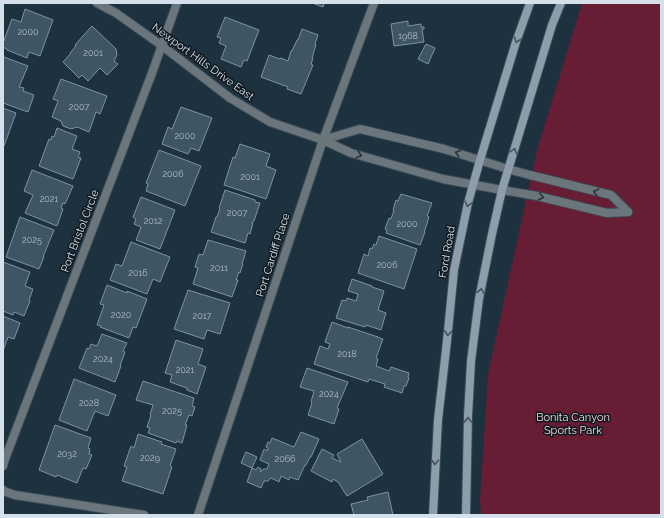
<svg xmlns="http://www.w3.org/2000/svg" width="664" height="518" viewBox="0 0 664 518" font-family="Raleway,sans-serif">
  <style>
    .green { fill: #671d34 }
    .building { fill: #3f5564; stroke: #7c93a4 }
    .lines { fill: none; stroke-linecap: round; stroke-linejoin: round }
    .service-casing { stroke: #3a4d5a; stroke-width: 10 }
    .minor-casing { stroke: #3a4d5a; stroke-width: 10 }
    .tertiary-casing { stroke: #3a4d5a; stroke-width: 10 }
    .secondary-casing { stroke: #3a4d5a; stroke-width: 10 }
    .service { stroke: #6b757c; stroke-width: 8 }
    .minor { stroke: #6b757c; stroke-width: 8 }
    .tertiary { stroke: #6b757c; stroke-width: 8 }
    .secondary { stroke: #8d9da9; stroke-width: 8 }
    .oneway { stroke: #48545d }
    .oneway2 { stroke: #2b343a }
    .labels { text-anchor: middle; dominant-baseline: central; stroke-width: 3; stroke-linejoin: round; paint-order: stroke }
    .number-label { font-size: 9px; fill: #afbec8 }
    .street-label { font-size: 11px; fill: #d4e1ea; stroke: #0f181e }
    .park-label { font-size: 11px; fill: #f4dbe0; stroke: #0f181e }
  </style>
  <rect width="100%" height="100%" fill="#1d313f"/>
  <path class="green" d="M 582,3 L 661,3 L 661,515 L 481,515 L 480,501 L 488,374 L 537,150 Z"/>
  <g class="building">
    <path d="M 312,3 L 324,3 L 323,7 Z"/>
    <path d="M 25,9 L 53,20 L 40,56 L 29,52 L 27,58 L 7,50 L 7,49 L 3,47 L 3,43 L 12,19 L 21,22 Z"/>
    <path d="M 225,17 L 259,30 L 247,61 L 244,60 L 241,67 L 221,59 L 226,46 L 219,43 L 221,38 L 217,37 Z"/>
    <path d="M 408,21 L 408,26 L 421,24 L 421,27 L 424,27 L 424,29 L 422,29 L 424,42 L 394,46 L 391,24 Z"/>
    <path d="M 92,26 L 116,49 L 117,55 L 114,61 L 118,64 L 107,75 L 100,68 L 88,81 L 82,75 L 79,78 L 63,62 L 71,53 L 70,53 L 76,46 L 75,45 Z"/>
    <path d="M 302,29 L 318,35 L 315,44 L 316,45 L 312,58 L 313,58 L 311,64 L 313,65 L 301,94 L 287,89 L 288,87 L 261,77 L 269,55 L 280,59 L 281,58 L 288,61 L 291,51 L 292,51 L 297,40 L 298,40 Z"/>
    <path d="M 426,44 L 435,48 L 428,64 L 418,59 Z"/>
    <path d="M 4,57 L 28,66 L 19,87 L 24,88 L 23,91 L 34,95 L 28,112 L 3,103 L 3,58 Z"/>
    <path d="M 61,79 L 107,96 L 100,114 L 96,112 L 89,132 L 77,127 L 71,129 L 63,126 L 61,121 L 52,117 L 58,101 L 53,99 Z"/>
    <path d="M 181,107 L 212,118 L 199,151 L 191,148 L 188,154 L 162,144 L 168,127 L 172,129 Z"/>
    <path d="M 3,108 L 16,113 L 4,146 L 3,145 Z"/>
    <path d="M 57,128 L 77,136 L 72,149 L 80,152 L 78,157 L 81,158 L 73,179 L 39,166 L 49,139 L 51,140 L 52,136 L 54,137 Z"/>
    <path d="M 240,144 L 270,154 L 266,166 L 276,170 L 266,199 L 224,185 L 233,157 L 235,158 Z"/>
    <path d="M 159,150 L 201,166 L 185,206 L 146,191 L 148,184 L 146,183 Z"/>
    <path d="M 32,170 L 73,186 L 65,204 L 63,203 L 61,208 L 63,209 L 57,226 L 25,213 L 33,195 L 24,191 Z"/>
    <path d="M 225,190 L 255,200 L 255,202 L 260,203 L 254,221 L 253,221 L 252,223 L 253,223 L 250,234 L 248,233 L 245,243 L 211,232 L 216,217 L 217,217 L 220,209 L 219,208 Z"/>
    <path d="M 401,194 L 432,203 L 427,216 L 429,217 L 425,230 L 424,231 L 425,232 L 420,245 L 386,233 L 387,230 L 385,229 L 389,218 L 391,219 L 394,210 L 393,210 L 396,200 L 398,201 Z"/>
    <path d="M 141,197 L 175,210 L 160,249 L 136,240 L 141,227 L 134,224 L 136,219 L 133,217 Z"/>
    <path d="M 20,217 L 54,230 L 43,257 L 44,257 L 39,269 L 6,257 Z"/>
    <path d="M 379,236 L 417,249 L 404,289 L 358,273 L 364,254 L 368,256 L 370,248 L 372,249 L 374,244 L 376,245 Z"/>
    <path d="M 208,240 L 246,251 L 242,264 L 243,264 L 240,273 L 239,272 L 236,280 L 238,280 L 232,297 L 193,284 L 198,268 L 195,267 L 199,254 L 203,255 Z"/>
    <path d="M 131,242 L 170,257 L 160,282 L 153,279 L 147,294 L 110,280 L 116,264 L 122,266 Z"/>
    <path d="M 3,262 L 30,272 L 25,286 L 33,289 L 29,300 L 30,301 L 24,316 L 14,312 L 13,315 L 3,311 Z"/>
    <path d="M 352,279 L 372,286 L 372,287 L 384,291 L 378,310 L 386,313 L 381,330 L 366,325 L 365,327 L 336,318 L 342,300 L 346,301 L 347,298 L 356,301 L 358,294 L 348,291 Z"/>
    <path d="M 107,285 L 127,293 L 127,291 L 147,299 L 136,328 L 133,327 L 129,338 L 100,327 L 101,326 L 97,325 L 104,305 L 100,304 Z"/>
    <path d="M 188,290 L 230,303 L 220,334 L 207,330 L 204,339 L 174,329 Z"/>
    <path d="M 3,316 L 20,323 L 14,339 L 8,337 L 3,351 Z"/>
    <path d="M 332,322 L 348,328 L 348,327 L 378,337 L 377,337 L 383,339 L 376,358 L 378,359 L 376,366 L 389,371 L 391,367 L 409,373 L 408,377 L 409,378 L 406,386 L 404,386 L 402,393 L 384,387 L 385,384 L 369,379 L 368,382 L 314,364 L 320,346 L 328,349 L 330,344 L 325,342 Z"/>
    <path d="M 102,334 L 127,343 L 123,351 L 125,352 L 120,366 L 121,366 L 115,382 L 79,368 L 87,348 L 89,349 L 91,344 L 97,346 Z"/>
    <path d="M 176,340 L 203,349 L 198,364 L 206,367 L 197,394 L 187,390 L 187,388 L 170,382 L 172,375 L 165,373 Z"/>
    <path d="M 307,368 L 348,382 L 337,408 L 339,409 L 334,424 L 308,415 L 312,403 L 311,402 L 314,391 L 300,387 Z"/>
    <path d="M 74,379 L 116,395 L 108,416 L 95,411 L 87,431 L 59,420 Z"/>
    <path d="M 143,381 L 194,398 L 192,406 L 195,407 L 192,416 L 189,415 L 185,425 L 187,425 L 182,443 L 177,441 L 176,443 L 148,433 L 150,428 L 147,427 L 151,415 L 150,415 L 153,405 L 136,400 Z"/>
    <path d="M 55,425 L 91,438 L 88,448 L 90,449 L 89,454 L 92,455 L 86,469 L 83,468 L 77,483 L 57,475 L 56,477 L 39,470 Z"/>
    <path d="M 301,432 L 319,439 L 311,457 L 310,457 L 306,465 L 305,465 L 298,480 L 290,477 L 289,480 L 281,476 L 279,482 L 271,478 L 268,481 L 264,481 L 261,488 L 247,482 L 252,468 L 256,470 L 258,467 L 261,469 L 260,471 L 261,472 L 263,469 L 267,469 L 269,464 L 260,460 L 264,449 L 267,451 L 268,448 L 266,447 L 268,442 L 270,443 L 272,438 L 294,447 Z"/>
    <path d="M 138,434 L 162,442 L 161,444 L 176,449 L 170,466 L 172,467 L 163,494 L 122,481 L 127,467 L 124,466 L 131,446 L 134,448 Z"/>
    <path d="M 362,439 L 383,474 L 347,496 L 338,482 L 333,479 L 332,482 L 311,471 L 322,449 L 334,455 L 332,458 L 341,462 L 337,454 Z"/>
    <path d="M 246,452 L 257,457 L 252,468 L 241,463 Z"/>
    <path d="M 388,492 L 393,515 L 354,515 L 351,504 L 368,500 L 367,497 Z"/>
  </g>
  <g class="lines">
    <g class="service-casing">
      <g id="service">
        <path d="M 508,169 L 530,175 L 611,195 L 628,212"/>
        <path d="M 502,190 L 537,196 L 607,213 L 628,212"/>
      </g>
    </g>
    <g class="minor-casing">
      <g id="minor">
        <path d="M 3,466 L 5,459 L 152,73 L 177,3"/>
        <path d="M 3,490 L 6,492 L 15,495 L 144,515"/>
        <path d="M 198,515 L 323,140 L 374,3"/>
      </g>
    </g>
    <g class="tertiary-casing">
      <g id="tertiary">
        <path d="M 97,3 L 116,13 L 161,45 L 230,98 L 270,122 L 323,140 L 351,153 L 443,179 L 502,190"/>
        <path d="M 323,140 L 360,129 L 444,149 L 508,169"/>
      </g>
    </g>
    <g class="secondary-casing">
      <g id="secondary">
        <path d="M 433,515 L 438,420 L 447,341 L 454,270 L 468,203 L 480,160 L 516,42 L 530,3"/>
        <path d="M 466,515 L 468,416 L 471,361 L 479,299 L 492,234 L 502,190 L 552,25 L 561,3"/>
      </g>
    </g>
    <use href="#service" class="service"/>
    <use href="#minor" class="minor"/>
    <use href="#tertiary" class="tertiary"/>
    <use href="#secondary" class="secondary"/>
  </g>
  <defs><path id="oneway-chevron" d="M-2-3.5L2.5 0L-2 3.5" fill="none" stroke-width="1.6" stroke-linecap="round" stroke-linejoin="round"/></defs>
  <g class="oneway">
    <use href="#oneway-chevron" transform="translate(517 40) rotate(109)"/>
    <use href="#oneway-chevron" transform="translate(514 151) rotate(-73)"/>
    <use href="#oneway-chevron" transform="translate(468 204) rotate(104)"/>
    <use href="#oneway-chevron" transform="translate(481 291) rotate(-79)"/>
    <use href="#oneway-chevron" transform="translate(448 333) rotate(95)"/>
    <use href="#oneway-chevron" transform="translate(468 420) rotate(-88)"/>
    <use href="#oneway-chevron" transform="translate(435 462) rotate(93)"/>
  </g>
  <g class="oneway2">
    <use href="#oneway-chevron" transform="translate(458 153) rotate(-163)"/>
    <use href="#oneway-chevron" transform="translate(359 155) rotate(16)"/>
    <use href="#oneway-chevron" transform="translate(596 192) rotate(-166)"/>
    <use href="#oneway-chevron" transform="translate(541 197) rotate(13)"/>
  </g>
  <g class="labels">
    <g class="number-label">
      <text x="28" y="32">2000</text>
      <text x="408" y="36">1968</text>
      <text x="93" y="53">2001</text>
      <text x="79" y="107">2007</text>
      <text x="185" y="136">2000</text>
      <text x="173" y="174">2006</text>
      <text x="250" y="177">2001</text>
      <text x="49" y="199">2021</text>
      <text x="237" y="213">2007</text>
      <text x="153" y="221">2012</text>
      <text x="407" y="224">2000</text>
      <text x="32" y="240">2025</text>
      <text x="387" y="265">2006</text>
      <text x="219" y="268">2011</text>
      <text x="138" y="273">2016</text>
      <text x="121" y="315">2020</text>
      <text x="202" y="316">2017</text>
      <text x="347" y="354">2018</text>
      <text x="103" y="359">2024</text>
      <text x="185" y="370">2021</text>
      <text x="329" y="394">2024</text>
      <text x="89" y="403">2028</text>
      <text x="172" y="411">2025</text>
      <text x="67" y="454">2032</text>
      <text x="150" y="458">2029</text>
      <text x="285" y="459">2066</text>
    </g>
    <g class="street-label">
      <text transform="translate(203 62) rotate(36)">Newport Hills Drive East</text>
      <text transform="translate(80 231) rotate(-69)">Port Bristol Circle</text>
      <text transform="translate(447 252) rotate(-80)">Ford Road</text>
      <text transform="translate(273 255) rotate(-72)">Port Cardiff Place</text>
    </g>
    <g class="park-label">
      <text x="573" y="417">Bonita Canyon<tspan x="573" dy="13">Sports Park</tspan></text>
    </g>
  </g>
  <rect width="664" height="518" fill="none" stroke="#d4e1ea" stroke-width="8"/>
</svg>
